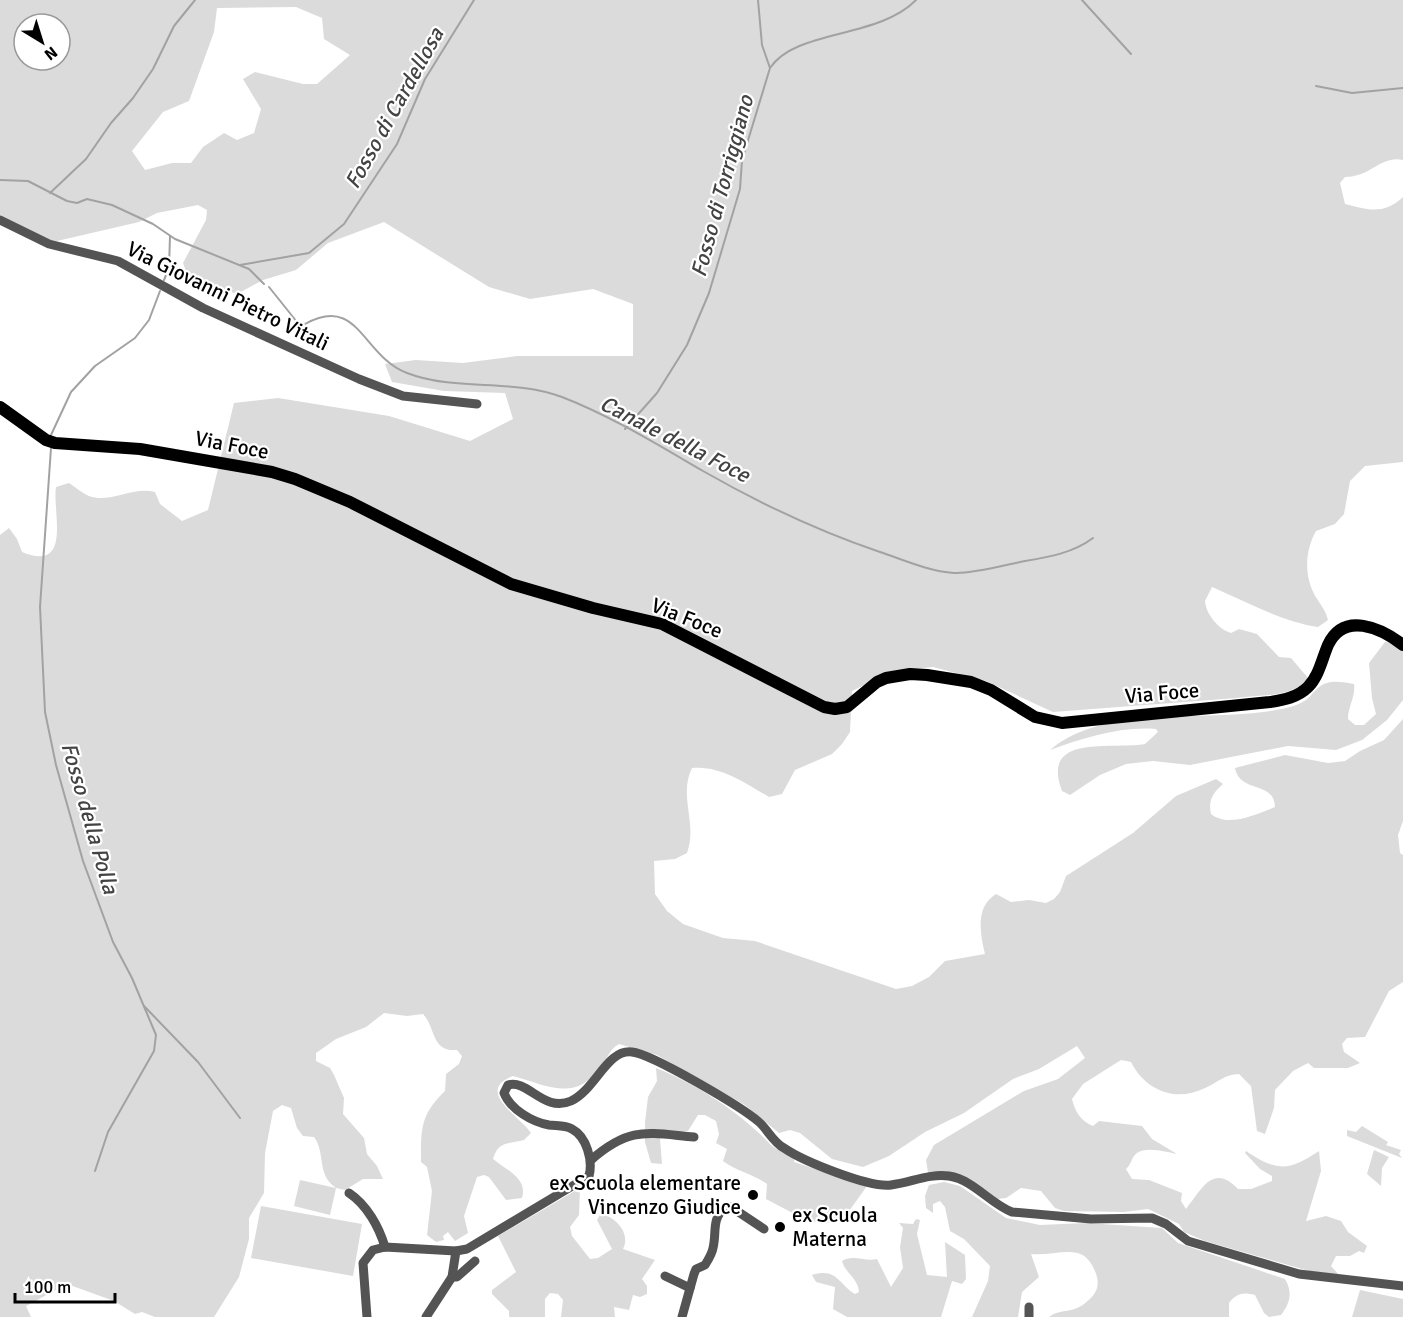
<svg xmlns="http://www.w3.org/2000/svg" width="1403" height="1317" viewBox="0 0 1403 1317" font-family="Signika,sans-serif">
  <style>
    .green { fill: #dbdbdb; fill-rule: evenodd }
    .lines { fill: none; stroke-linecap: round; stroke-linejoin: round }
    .stream { stroke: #a2a2a2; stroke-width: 2 }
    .minor { stroke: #545454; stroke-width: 9 }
    .major { stroke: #000; stroke-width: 12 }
    .poi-dot { fill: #000; stroke: #fff; stroke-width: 2 }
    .labels { text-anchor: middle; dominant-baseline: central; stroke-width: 4.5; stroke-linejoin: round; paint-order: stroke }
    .street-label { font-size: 21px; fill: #000; stroke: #fff }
    .poi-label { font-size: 21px; fill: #000; stroke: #fff; text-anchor: end }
    .water-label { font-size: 22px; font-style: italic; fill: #434343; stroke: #fff }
  </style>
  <rect width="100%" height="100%" fill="#fff"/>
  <g class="green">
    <path d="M 0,0 L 1403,0 L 1403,160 C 1381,155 1371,177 1345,177 L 1340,183 L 1345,204 C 1368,210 1384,215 1403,197 L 1403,462 L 1365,466 L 1350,481 L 1344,514 L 1335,524 L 1316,531 C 1307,547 1304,568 1311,587 C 1315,599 1325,607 1328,620 L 1318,627 C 1280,621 1247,602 1212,587 L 1205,601 C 1206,614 1218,629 1231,633 L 1239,629 L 1257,634 L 1279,657 L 1291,658 L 1308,678 C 1292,699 1260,694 1237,698 L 1053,712 L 986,681 L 933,667 L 893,671 L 852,691 L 850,732 L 842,744 L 832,754 L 795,770 L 782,794 L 769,797 C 745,783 720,765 692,768 C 678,797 698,823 687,853 L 675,859 L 654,861 L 655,894 L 667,911 L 683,924 L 723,938 L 755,941 L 896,989 L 912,986 L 929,977 L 945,961 L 985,954 C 980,933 975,907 996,894 L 1011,902 L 1029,900 L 1046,903 L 1054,899 L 1060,892 L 1066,876 L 1133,833 L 1176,796 L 1216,779 L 1223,784 C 1213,793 1208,800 1211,814 C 1228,828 1256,814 1275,807 C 1274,780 1240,794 1235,768 L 1285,755 L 1328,763 L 1345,761 L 1360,751 L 1384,740 L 1403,719 L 1403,821 L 1398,835 L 1400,853 L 1403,855 L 1403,982 L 1389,991 L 1365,1037 L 1347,1038 L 1342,1044 L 1344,1052 L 1360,1063 L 1348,1068 L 1314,1068 L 1308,1063 L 1293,1071 L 1275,1090 L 1274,1108 L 1265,1134 L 1257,1131 L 1251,1086 L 1239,1074 C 1225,1074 1217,1083 1205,1088 C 1175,1103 1145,1090 1131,1062 L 1121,1060 L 1083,1084 L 1072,1099 C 1075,1112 1081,1121 1093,1126 L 1099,1121 L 1142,1126 L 1152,1139 L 1177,1154 C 1167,1152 1146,1146 1137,1153 C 1131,1157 1132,1164 1126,1169 L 1132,1179 L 1149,1180 L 1182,1193 L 1181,1201 L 1186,1209 C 1202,1189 1213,1163 1238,1189 L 1251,1189 L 1272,1181 L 1272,1176 L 1260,1169 L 1245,1153 L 1246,1151 C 1277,1172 1289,1171 1319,1151 L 1321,1171 L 1306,1221 L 1326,1216 L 1341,1221 L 1348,1232 L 1367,1246 L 1364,1253 L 1359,1251 L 1350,1256 L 1336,1256 L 1331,1266 L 1339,1275 L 1330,1277 L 1205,1241 L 1184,1232 L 1179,1224 L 1148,1209 L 1124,1212 L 1064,1211 L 1055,1208 L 1041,1191 L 1021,1188 L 1006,1198 L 997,1199 C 974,1184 956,1169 928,1172 L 926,1160 L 934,1145 L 1024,1091 L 1058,1079 L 1085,1058 L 1077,1046 L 1039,1069 L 1013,1079 L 964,1113 L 925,1132 L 889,1156 L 863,1167 L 832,1159 L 800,1133 L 790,1130 L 779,1133 L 745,1105 L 657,1055 L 619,1044 C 609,1050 609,1056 602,1065 C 576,1104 547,1085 513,1076 C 474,1091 520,1116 531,1133 L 524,1140 C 509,1144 498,1141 493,1159 C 506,1170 528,1178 522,1198 L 506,1200 L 489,1177 L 484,1175 L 477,1177 L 464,1216 L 468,1233 L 455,1241 L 448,1232 L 443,1236 L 444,1240 L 436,1242 L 427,1235 L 432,1191 L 427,1167 L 421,1162 C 421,1129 420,1115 445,1091 L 446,1074 L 459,1064 L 462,1056 L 457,1050 C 431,1052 436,1028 423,1014 L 407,1016 L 384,1013 L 366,1027 L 336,1039 L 316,1053 L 316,1061 L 330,1068 L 334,1075 L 344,1098 L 343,1114 L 364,1138 L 367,1154 L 377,1166 L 383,1179 L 363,1179 L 345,1190 L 336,1188 L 330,1215 L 294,1206 L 300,1180 L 336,1188 C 316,1174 326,1153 314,1137 L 303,1136 L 297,1128 L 291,1108 L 282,1105 L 273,1111 L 265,1153 L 264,1193 L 249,1218 L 249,1239 L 239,1277 L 214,1317 L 155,1317 L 142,1312 L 135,1314 L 114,1301 L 67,1284 L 26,1306 L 31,1317 L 0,1317 L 0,535 L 9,528 L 17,539 L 22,552 C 73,573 52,511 56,487 L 69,483 C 75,487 82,493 89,496 C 110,504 132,486 155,492 L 160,504 L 182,521 L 208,510 L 234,403 L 278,398 L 389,416 L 470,441 L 513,419 L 505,393 L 444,391 L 392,382 L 385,364 L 416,360 L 463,363 L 517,356 L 633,356 L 633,304 L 593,289 L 530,299 L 489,287 L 384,222 L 328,243 L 296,270 L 263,280 L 237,294 L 188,277 L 183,263 L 206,220 L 207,210 L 198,205 L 157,213 L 139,222 L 57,241 L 48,240 L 0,216 ZM 296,7 L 322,18 L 324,39 L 350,55 L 317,84 L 303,84 L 255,72 L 243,79 L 261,109 L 254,133 L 237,140 L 224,133 L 203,147 L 191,163 L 172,163 L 145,170 L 132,151 L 163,112 L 189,101 L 214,32 L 217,8 ZM 24,24 L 60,24 L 60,60 L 24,60 Z"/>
    <path d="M 1385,642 L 1394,643 L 1403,651 L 1403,700 L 1387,720 L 1362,740 L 1336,750 L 1288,746 L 1190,765 L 1153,761 L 1126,764 L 1100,775 L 1070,795 L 1062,791 C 1040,733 1111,750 1145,744 L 1158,732 L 1156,729 C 1121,726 1083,738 1050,750 C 1105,703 1208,723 1276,710 C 1287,708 1297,706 1306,700 C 1311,696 1314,691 1319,687 C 1329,679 1343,682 1354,684 C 1356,696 1348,706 1348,719 L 1355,725 L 1364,725 L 1376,714 L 1372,698 L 1369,663 Z"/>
    <path d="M 656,1068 C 698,1085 741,1113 771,1145 C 776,1150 788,1153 795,1157 L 794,1162 L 867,1186 L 844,1218 L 824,1224 L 804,1219 L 766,1199 L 767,1184 C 753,1174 736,1171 723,1161 L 727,1149 L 716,1143 L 719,1134 L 716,1121 L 705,1115 L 698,1115 L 688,1131 L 663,1133 L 660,1139 L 662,1164 L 651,1163 L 645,1142 L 645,1122 L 648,1097 L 657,1081 Z"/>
    <path d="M 1362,1126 L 1388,1142 L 1386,1145 L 1401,1150 L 1399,1154 L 1402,1158 L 1347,1136 L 1347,1130 L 1356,1132 Z"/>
    <path d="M 1374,1150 L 1389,1157 L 1382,1168 L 1381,1186 L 1367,1174 Z"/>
    <path d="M 944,1182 L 960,1186 L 1006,1218 L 1040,1225 L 1086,1223 L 1162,1228 L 1178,1243 L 1285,1279 C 1293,1292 1290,1304 1281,1315 L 1269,1317 L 1264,1313 L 1255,1295 C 1243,1292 1237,1293 1229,1303 L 1229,1317 L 1049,1317 C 1059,1309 1073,1313 1084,1304 C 1093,1297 1100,1290 1097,1277 C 1086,1239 1061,1256 1031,1254 L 1039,1277 L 1022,1292 L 1018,1317 L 972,1317 L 988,1281 L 990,1266 L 964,1239 L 950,1231 L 945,1207 L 940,1201 L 933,1204 L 933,1213 L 926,1208 L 925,1196 L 929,1185 Z"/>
    <path d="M 580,1188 L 579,1215 L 570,1227 L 572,1236 L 590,1259 L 598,1258 L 612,1249 L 597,1220 L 601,1213 C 616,1218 631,1233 623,1249 L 655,1260 L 642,1279 L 647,1286 L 647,1294 L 640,1297 L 633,1295 L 629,1310 L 614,1307 L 615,1317 L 561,1317 L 563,1300 L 558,1294 L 550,1293 L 545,1299 L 545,1317 L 509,1317 L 509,1311 L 492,1294 L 492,1290 L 516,1272 L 498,1236 Z"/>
    <path d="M 261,1206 L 362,1224 L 353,1276 L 251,1258 Z"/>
    <path d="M 916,1219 L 920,1220 L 917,1234 L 927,1275 L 947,1277 L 945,1242 L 965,1255 L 966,1279 L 962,1284 L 952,1281 L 941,1317 L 847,1317 L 833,1309 L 835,1287 L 816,1282 L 812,1275 C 837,1267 839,1285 855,1294 L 859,1292 C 858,1278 845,1273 842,1261 C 853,1254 865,1262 877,1259 L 891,1287 L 903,1268 L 900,1247 L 903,1228 L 899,1223 L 913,1224 Z"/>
    <path d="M 1360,1290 L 1403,1299 L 1403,1317 L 1352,1317 Z"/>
  </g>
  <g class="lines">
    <g class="stream">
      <path d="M 1082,0 L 1131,54"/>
      <path d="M 770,68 C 796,29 878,39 916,0"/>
      <path d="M 1316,86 L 1352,93 L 1403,88"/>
      <path d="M 0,180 L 28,181 L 67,201 L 77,203 L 87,199 L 112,205 L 153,224 L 175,239 L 249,269 L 264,284"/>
      <path d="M 50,193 L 86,159 L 111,123 L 133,98 L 153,69 L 174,26 L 195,0"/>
      <path d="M 240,265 L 309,253 L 344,224 L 397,144 L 425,79 L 474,0"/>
      <path d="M 164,280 L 169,268 L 170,236"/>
      <path d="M 269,287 L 297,322 L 305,324 C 359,294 362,356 407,373 C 456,392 512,378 562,397 C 611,416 658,445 703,471 C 759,503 818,531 880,552 C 904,560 928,571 954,573 C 973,574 1005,565 1025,561 C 1049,557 1073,553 1093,538"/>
      <path d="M 625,429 L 657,393 L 687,345 L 709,293 L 740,189 L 742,160 L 770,68 L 762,45 L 758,0"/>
      <path d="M 51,435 L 71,392 L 95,366 L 135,338 L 149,320 L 160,291"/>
      <path d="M 51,448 L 40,607 L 45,712 L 56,765 L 83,861 L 113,942 L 132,978 L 156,1035 L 154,1051 L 108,1132 L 95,1171"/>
      <path d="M 144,1006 L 198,1062 L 240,1118"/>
    </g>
    <g class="minor">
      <path d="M 0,220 L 49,244 L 118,261 L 203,308 L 359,379 L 403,396 L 477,404"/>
      <path d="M 591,1160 C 630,1126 647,1133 694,1137"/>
      <path d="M 349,1193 C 367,1205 379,1227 385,1247"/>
      <path d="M 665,1276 L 690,1288"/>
      <path d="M 452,1277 L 457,1277 L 475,1261"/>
      <path d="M 367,1317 L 363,1263 L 373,1250 L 385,1247 L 456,1251 L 467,1249 L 589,1176 C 593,1161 587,1137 572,1129 C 565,1125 557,1126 549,1125 C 532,1122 510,1109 504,1093 L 508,1085 C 528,1079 544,1113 571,1101 C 596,1089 607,1049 632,1052 C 652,1054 742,1107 759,1122 C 768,1130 773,1142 784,1148 C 803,1161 869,1188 891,1185 C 910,1183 929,1173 949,1176 C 974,1180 989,1203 1012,1212 L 1091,1219 L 1152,1218 L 1166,1224 L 1188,1241 L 1299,1274 L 1403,1286"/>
      <path d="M 426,1317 L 452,1277 L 456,1251"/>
      <path d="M 682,1317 L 694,1274 L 696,1269 L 705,1265 C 708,1260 712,1254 713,1248 C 717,1232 711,1220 725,1207 L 731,1207 L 764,1229"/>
      <path d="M 1029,1317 L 1029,1307"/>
    </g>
    <path class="major" d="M 0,407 L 46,440 L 55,443 L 140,449 L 272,472 L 295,479 L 350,502 L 511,584 L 593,608 L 662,624 L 824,707 L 835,709 L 847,707 L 877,682 L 886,678 L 910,674 L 927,675 L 971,682 L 991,690 L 1035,717 L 1062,723 L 1270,702 C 1284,700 1298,697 1308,687 C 1319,676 1322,659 1328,645 C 1344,611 1381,628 1403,645"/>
  </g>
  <g class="poi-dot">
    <circle cx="753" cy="1195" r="6"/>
    <circle cx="780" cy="1227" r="6"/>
  </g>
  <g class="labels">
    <g class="street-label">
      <text transform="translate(228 296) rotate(26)">Via Giovanni Pietro Vitali</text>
      <text transform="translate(232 445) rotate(11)">Via Foce</text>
      <text transform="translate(687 618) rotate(22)">Via Foce</text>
      <text transform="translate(1162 693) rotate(-5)">Via Foce</text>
    </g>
    <g class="poi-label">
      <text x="741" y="1183">ex Scuola elementare<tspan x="741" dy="24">Vincenzo Giudice</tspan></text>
      <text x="792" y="1215" text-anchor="start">ex Scuola<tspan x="792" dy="24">Materna</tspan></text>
    </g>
    <g class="water-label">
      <text transform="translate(394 108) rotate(-61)">Fosso di Cardellosa</text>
      <text transform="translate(722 186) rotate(-75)">Fosso di Torriggiano</text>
      <text transform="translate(675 439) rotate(27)">Canale della Foce</text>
      <text transform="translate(90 818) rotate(74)">Fosso della Polla</text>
    </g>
  </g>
  <g transform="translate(42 42) rotate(142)"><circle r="28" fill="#ffffff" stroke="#999999" stroke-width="1.5"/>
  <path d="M0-4.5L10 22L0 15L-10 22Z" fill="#000000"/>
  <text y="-9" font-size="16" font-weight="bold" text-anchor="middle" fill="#000000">N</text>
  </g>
  <path d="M15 1293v9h100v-9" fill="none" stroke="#000000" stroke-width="3"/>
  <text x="24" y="1293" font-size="18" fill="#000000" stroke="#ffffff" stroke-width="4.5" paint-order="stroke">100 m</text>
</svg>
